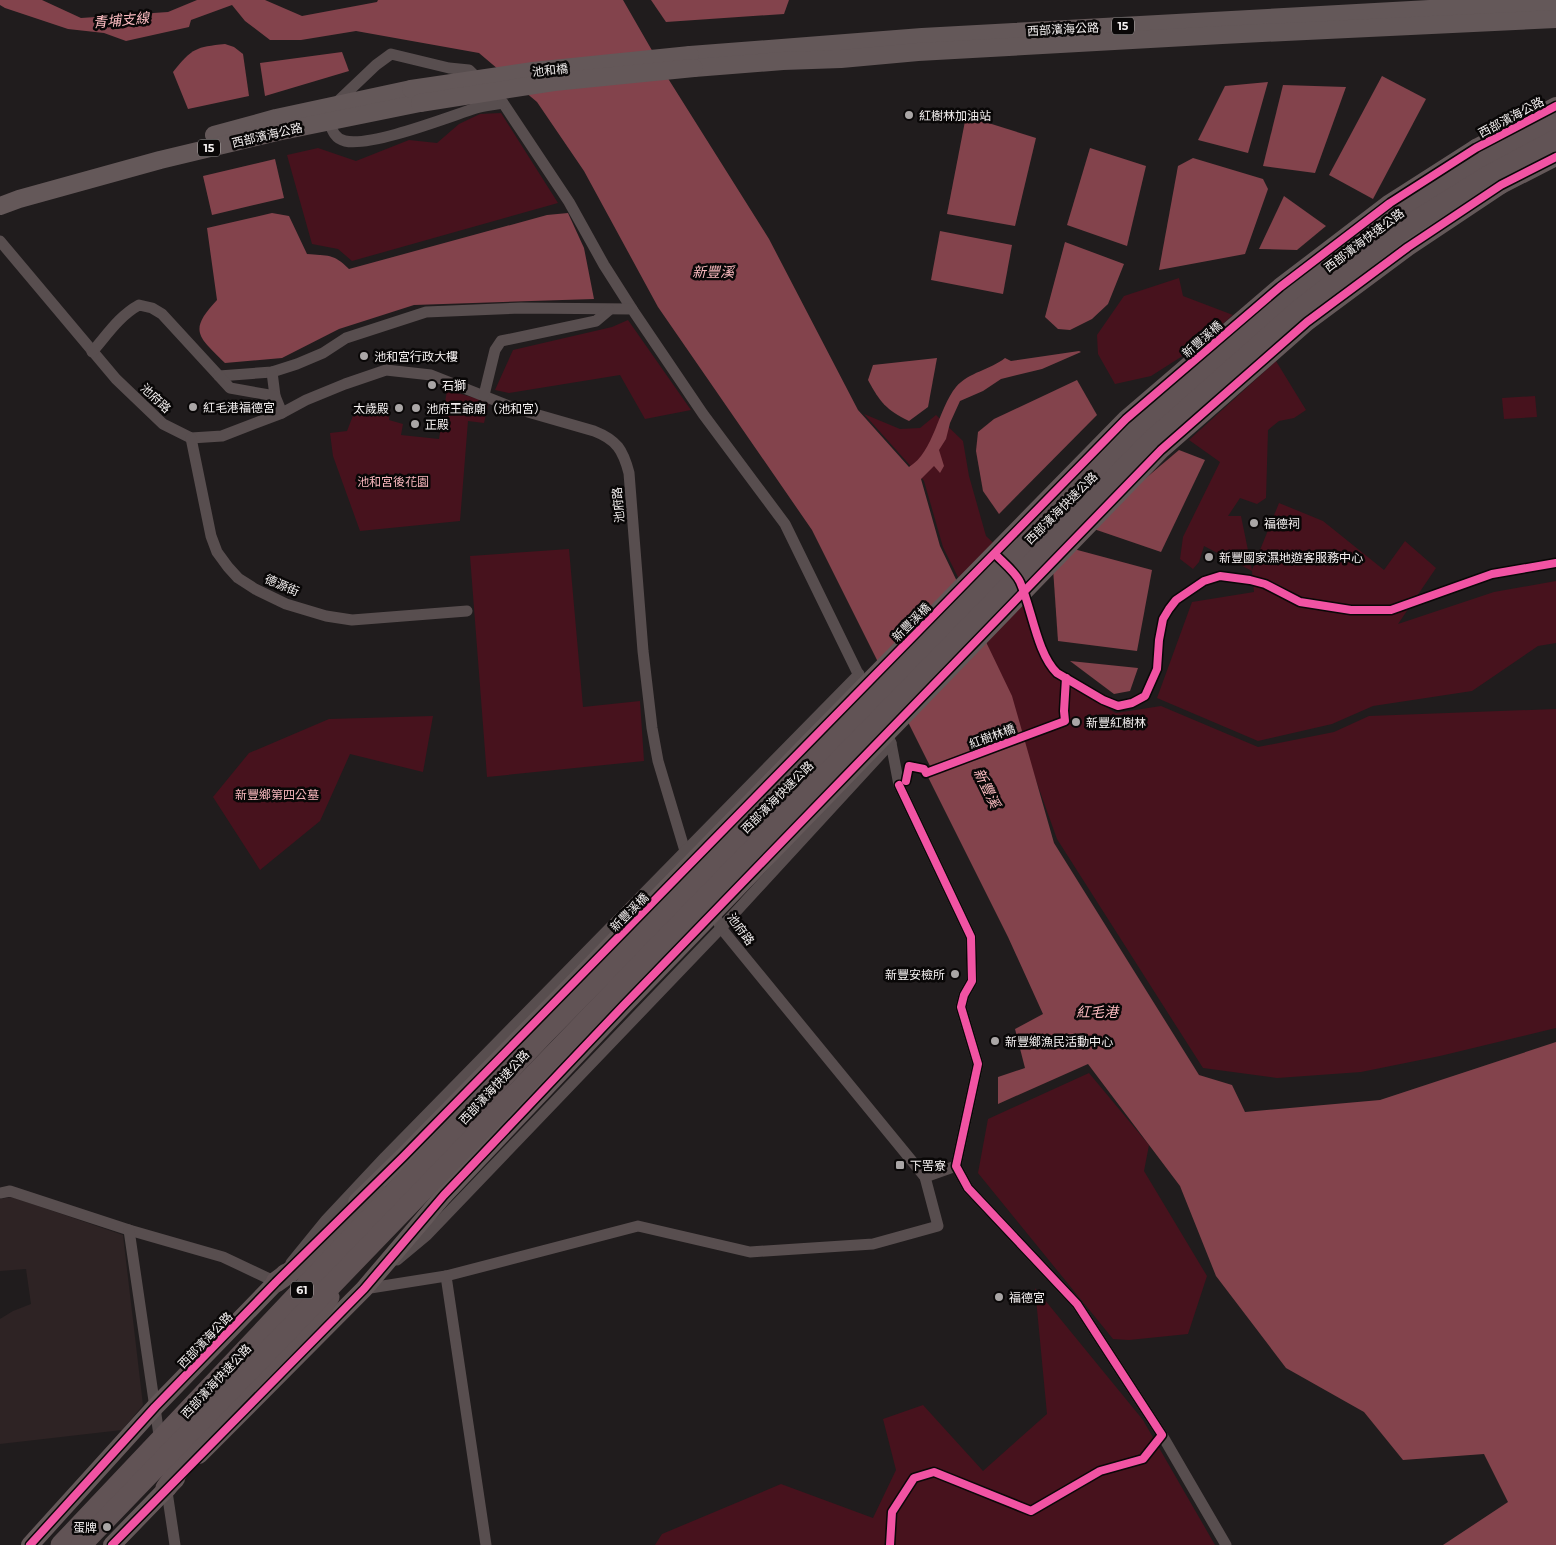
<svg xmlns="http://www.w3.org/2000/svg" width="1556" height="1545" viewBox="0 0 1556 1545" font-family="Montserrat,'Noto Sans TC',sans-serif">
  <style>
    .built { fill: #2e2324 }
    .green { fill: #47121d }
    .water { fill: #83434c }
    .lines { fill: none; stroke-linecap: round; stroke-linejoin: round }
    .street { stroke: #584e4f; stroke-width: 11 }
    .primary { stroke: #645859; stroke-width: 18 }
    .highway { stroke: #615355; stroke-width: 21 }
    .primary-bridge { stroke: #645859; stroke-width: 18 }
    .highway-bridge { stroke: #615355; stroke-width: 21 }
    .cycleway-casing { stroke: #090707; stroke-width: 11 }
    .cycleway { stroke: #f153a3; stroke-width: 8 }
    .poi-dot { fill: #aaa6a6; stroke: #090707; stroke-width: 2 }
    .labels { text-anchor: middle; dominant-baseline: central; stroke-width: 5; stroke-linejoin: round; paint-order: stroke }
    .shield { fill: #090707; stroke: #aeaaaa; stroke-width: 1 }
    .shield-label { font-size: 11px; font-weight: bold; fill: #f4f0f0 }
    .street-label { font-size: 12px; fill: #f4f0f0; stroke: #090707 }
    .poi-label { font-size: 12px; fill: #f4f0f0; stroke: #090707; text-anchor: start }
    .park-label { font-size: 12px; fill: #f7b7bd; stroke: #090707 }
    .water-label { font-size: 14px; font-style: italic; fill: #fcbcc1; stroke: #090707 }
  </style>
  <rect width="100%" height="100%" fill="#201c1d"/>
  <path class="built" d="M 12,1197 L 123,1235 L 143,1405 L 122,1430 L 0,1444 L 0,1319 L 13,1311 L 31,1304 L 26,1269 L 0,1271 L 0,1199 Z"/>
  <g class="green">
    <path d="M 501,113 L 558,203 L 352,261 L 338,249 L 312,244 L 287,155 L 318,148 L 356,161 L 409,140 L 437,143 L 459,124 L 480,114 Z"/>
    <path d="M 1179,278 L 1183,296 L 1233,315 L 1195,348 L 1151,376 L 1115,384 L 1098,354 L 1097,335 L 1124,296 Z"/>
    <path d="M 628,320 L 691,410 L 645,419 L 620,375 L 509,393 L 495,390 L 513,350 L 612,327 Z"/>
    <path d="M 1276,361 L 1306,410 L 1294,418 L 1279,421 L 1268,430 L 1266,498 L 1257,504 L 1240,498 L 1228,516 L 1241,516 L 1252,570 L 1279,503 L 1323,521 L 1384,570 L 1405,541 L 1436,568 L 1398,624 L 1494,592 L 1556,581 L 1556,643 L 1538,646 L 1472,691 L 1373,706 L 1332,724 L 1258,741 L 1157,698 L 1192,602 L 1254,592 L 1252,571 L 1204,546 L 1199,562 L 1193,569 L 1180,559 L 1183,537 L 1220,462 L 1189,440 Z"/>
    <path d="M 447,390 L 489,402 L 484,423 L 468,421 L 460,521 L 360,531 L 333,456 L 330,433 L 347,431 L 356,408 L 390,407 L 389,420 L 403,424 L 401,435 L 439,439 Z"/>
    <path d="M 1535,396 L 1537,417 L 1504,419 L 1502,398 Z"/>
    <path d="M 864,414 L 900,429 L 920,428 L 936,415 L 963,441 L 969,476 L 986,536 L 1023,571 L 1053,677 L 1116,713 L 1161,706 L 1258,747 L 1334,732 L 1369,716 L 1556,709 L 1556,1028 L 1440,1056 L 1361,1072 L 1277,1078 L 1203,1068 L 1057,839 L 977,615 L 943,547 L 924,481 Z"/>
    <path d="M 569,549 L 583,707 L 640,701 L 644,761 L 487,777 L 470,556 Z"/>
    <path d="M 433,716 L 423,772 L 350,754 L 320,821 L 260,870 L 213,797 L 249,753 L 329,719 Z"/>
    <path d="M 1089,1073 L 1149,1145 L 1144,1171 L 1207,1276 L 1188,1334 L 1129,1340 L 1113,1339 L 978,1173 L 988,1119 Z"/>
    <path d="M 1035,1288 L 1143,1420 L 1215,1545 L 655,1545 L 662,1534 L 781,1484 L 873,1518 L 896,1470 L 883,1419 L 923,1405 L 983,1471 L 1047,1414 Z"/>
  </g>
  <g class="water">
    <path d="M 0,0 L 42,0 L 81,18 L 168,12 L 197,0 L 265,0 L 302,16 L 377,2 L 378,0 L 623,0 L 669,80 L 769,239 L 858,410 L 909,467 C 934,452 938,409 956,387 C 969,372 990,370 1005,358 L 1011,361 L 1079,351 L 1081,352 L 1042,369 L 1001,379 L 983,391 L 960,401 L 950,423 L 946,439 L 939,450 L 944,466 L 940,473 L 934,466 L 921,479 L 940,546 L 1012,696 L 1054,843 L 1199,1075 L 1232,1085 L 1245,1112 L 1380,1100 L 1556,1042 L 1556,1545 L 1443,1545 L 1508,1502 L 1484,1454 L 1403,1460 L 1364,1412 L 1286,1368 L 1216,1276 L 1180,1186 L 1088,1064 L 998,1104 L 998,1077 L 1025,1068 L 1015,1029 L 1043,1014 L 1008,937 L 926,773 L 932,770 L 812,530 L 658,307 L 584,171 L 537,102 L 479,53 L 356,31 L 301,40 L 270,40 L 245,21 L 232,5 L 191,20 L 189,27 L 126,41 L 104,33 L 68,29 L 5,8 L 0,5 Z"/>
    <path d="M 651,0 L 789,0 L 784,14 L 666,22 Z"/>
    <path d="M 225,44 L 234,47 L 243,54 L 249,96 L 188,109 L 173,72 C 192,48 196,47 225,44 Z"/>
    <path d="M 342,52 L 349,71 L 265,96 L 260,63 Z"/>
    <path d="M 1382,76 L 1426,99 L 1373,199 L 1329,175 Z"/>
    <path d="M 1268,82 L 1248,153 L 1198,140 L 1225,86 Z"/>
    <path d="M 1283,85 L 1346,87 L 1315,173 L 1263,166 Z"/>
    <path d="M 966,116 L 1036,138 L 1015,226 L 947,214 Z"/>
    <path d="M 1090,148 L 1146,166 L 1127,246 L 1067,225 Z"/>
    <path d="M 1193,158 L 1263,179 L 1268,189 L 1245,254 L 1159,270 L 1178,166 Z"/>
    <path d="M 275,159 L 284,198 L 212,215 L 203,176 Z"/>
    <path d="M 1284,196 L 1326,226 L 1297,250 L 1259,249 Z"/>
    <path d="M 272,213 L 289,216 L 307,254 C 328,256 333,253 349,269 L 547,215 L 568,213 L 584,248 L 594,299 L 414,305 L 339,329 L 282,358 L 225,363 C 198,336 188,331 217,300 L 207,228 Z"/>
    <path d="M 940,231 L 1012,245 L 1003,294 L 931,280 Z"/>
    <path d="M 1065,242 L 1124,264 L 1108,304 L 1092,319 L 1070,330 L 1058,329 L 1045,317 Z"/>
    <path d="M 937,358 L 928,407 L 909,421 C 886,410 880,402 868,380 L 873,365 Z"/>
    <path d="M 1077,380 L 1097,415 L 999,514 L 983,491 L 976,451 L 978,432 L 994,419 Z"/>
    <path d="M 1179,450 L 1205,460 L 1161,552 L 1088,527 Z"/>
    <path d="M 1070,548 L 1152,570 L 1137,651 L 1058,641 L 1052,554 Z"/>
    <path d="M 1070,661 L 1138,668 L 1130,691 L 1114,694 Z"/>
  </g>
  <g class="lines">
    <g class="street">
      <path d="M 335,104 L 376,65 L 391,54 L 449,68 L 469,70 L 503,103 L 569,202 L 604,265 L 632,309"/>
      <path d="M 329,122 C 332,130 335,139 345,141 C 372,147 448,117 476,108 C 485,105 494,105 503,103"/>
      <path d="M 0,241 L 116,379 L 163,424 L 191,438 L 222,436 L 282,413 L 306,400 L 345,384 L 386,370 L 431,375 L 514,408 L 594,431 C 617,440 623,450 629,473 L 643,651 L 652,728 L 658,761 L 685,851 L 693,868"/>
      <path d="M 92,352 C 107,335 119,316 139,305 L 152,308 L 162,314 L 219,376 L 272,372 L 297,364 L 323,353 L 346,338 L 426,312 L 521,308 L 632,309 L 703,414 L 785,524 L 867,692"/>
      <path d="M 272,372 L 275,396 L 282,413"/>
      <path d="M 219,376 L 230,388 L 275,396"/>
      <path d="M 484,395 L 495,350 L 501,341 L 596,321 L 609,310"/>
      <path d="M 191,438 L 211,536 L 217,552 L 228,567 L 238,578 L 255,589 L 286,604 L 326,616 L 352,620 L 467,611"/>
      <path d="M 884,729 L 891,743 L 899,785 L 971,937 L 972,981 L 964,995 L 961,1007 L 978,1064 L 956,1166 L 968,1188 L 1077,1304 L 1162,1435 L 1226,1545"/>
      <path d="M 711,907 L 721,928 L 925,1177 L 956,1166"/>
      <path d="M 0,1193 L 10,1191 L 129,1230 L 223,1257 L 276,1282 L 278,1279"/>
      <path d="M 129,1230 L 160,1442"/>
      <path d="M 397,1260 L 427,1235 L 721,928 L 891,743"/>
      <path d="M 291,1263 L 326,1220 L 385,1157 L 859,674"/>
      <path d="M 446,1276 L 486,1545"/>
      <path d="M 364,1289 L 446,1276 L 638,1226 L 750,1252 L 873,1244 L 938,1226 L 925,1177"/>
      <path d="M 166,1485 L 175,1545"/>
    </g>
    <g class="primary">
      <path d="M 690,55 L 922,37 L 1556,2"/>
      <path d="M 694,68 L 783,61 L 841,59 L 918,52 L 1222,35 L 1556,19"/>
      <path d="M 214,135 L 276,118 L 411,89"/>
      <path d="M 1476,148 L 1556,106"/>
      <path d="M 1501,185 L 1556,157"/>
      <path d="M 0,206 L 19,199 L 160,160 L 277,132 L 420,103"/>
      <path d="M 357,1202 L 403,1157"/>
      <path d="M 199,1455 L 364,1289 L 444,1195"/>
      <path d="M 30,1545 L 155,1407 L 285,1273"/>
      <path d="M 112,1545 L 176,1479"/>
    </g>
    <g class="highway">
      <path d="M 276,1282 L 327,1246 L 379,1195"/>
      <path d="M 166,1488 L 203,1436 L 305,1331 L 329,1297"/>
    </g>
    <g class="primary-bridge">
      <path d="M 411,89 L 533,71 L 690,55"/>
      <path d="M 420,103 L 554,82 L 694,68"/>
      <path d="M 403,1157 L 1126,419 L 1280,287 L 1390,203 L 1476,148"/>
      <path d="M 444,1195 L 624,1005 L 1161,450 L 1307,322 L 1408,247 L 1501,185"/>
    </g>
    <g class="highway-bridge">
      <path d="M 61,1545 L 544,1034 L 1140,429 L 1284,301 L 1389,219 L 1483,161 L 1556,123"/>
      <path d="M 81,1545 L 640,965 L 1150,442 L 1298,311 L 1403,229 L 1490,175 L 1556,140"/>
    </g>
    <g class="cycleway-casing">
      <g id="cycleway">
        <path d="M 997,556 C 1005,564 1016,573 1020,582 C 1032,609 1037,654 1057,673 L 1103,700 L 1118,706 L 1132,703 L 1145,696 L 1157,669 L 1159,640 L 1163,619 L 1169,609 L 1176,600 L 1204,581 L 1220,576 L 1250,580 L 1265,584 L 1300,602 L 1351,610 L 1391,610 L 1492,574 L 1556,563"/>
        <path d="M 906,781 L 909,766 L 924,769 L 926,773 L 1065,721 L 1064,711 L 1066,678"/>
        <path d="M 30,1545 L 155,1407 L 276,1282 L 403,1157 L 1126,419 L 1280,287 L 1390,203 L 1476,148 L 1556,106"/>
        <path d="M 112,1545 L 364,1289 L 444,1195 L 624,1005 L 1161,450 L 1307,322 L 1408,247 L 1501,185 L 1556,157"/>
        <path d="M 890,1545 L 892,1512 L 914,1478 L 934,1472 L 1031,1511 L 1100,1471 L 1143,1459 L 1162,1435 L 1077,1304 L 968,1188 L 956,1166 L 978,1064 L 961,1007 L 964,995 L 972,981 L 971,937 L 899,785"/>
      </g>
    </g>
    <use href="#cycleway" class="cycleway"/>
  </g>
  <g class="poi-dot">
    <circle cx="909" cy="115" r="5"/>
    <circle cx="364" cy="356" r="5"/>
    <circle cx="432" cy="385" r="5"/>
    <circle cx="193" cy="407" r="5"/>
    <circle cx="399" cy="408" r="5"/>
    <circle cx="416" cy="408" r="5"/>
    <circle cx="415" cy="424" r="5"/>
    <circle cx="1254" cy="523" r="5"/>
    <circle cx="1209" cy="557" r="5"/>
    <circle cx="1076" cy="722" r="5"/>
    <circle cx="955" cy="974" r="5"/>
    <circle cx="995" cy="1041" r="5"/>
    <rect x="895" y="1160" width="10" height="10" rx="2.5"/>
    <circle cx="999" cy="1297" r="5"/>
    <circle cx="107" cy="1527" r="5"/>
  </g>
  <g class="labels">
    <g class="shield">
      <rect x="1112" y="17.5" width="22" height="17" rx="4"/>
      <rect x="198" y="139.5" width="22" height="17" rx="4"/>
      <rect x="291" y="1281.5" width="22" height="17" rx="4"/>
    </g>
    <g class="shield-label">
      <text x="1123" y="26">15</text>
      <text x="209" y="148">15</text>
      <text x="302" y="1290">61</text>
    </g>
    <g class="street-label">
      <text transform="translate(1063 29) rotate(-3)">西部濱海公路</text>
      <text transform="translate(550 70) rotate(-6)">池和橋</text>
      <text transform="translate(1511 117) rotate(-28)">西部濱海公路</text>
      <text transform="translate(267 135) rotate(-13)">西部濱海公路</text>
      <text transform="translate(1364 240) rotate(-37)">西部濱海快速公路</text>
      <text transform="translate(1202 339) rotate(-41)">新豐溪橋</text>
      <text transform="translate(156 398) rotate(43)">池府路</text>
      <text transform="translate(618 505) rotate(-95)">池府路</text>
      <text transform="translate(1061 508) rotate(-45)">西部濱海快速公路</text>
      <text transform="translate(282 585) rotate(23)">德源街</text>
      <text transform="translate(911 622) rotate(-45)">新豐溪橋</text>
      <text transform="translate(992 736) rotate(-20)">紅樹林橋</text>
      <text transform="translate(777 797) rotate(-45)">西部濱海快速公路</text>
      <text transform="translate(629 912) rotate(-45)">新豐溪橋</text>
      <text transform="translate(741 929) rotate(54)">池府路</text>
      <text transform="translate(494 1087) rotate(-47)">西部濱海快速公路</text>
      <text transform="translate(205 1340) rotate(-46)">西部濱海公路</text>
      <text transform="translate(216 1381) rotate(-47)">西部濱海快速公路</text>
    </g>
    <g class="poi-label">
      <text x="919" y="115">紅樹林加油站</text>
      <text x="374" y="356">池和宮行政大樓</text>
      <text x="442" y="385">石獅</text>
      <text x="203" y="407">紅毛港福德宮</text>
      <text x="389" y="408" text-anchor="end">太歲殿</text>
      <text x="426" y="408">池府王爺廟（池和宮）</text>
      <text x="425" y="424">正殿</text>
      <text x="1264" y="523">福德祠</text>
      <text x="1219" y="557">新豐國家濕地遊客服務中心</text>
      <text x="1086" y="722">新豐紅樹林</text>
      <text x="945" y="974" text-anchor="end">新豐安檢所</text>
      <text x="1005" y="1041">新豐鄉漁民活動中心</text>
      <text x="910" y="1165">下罟寮</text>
      <text x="1009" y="1297">福德宮</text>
      <text x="97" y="1527" text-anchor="end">蛋牌</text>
    </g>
    <g class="park-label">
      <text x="393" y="481">池和宮後花園</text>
      <text x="277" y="794">新豐鄉第四公墓</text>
    </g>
    <g class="water-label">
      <text transform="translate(121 20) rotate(-5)">青埔支線</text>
      <text x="713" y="272">新豐溪</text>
      <text transform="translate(987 788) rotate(64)">新豐溪</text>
      <text x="1097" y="1012">紅毛港</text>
    </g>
  </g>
</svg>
